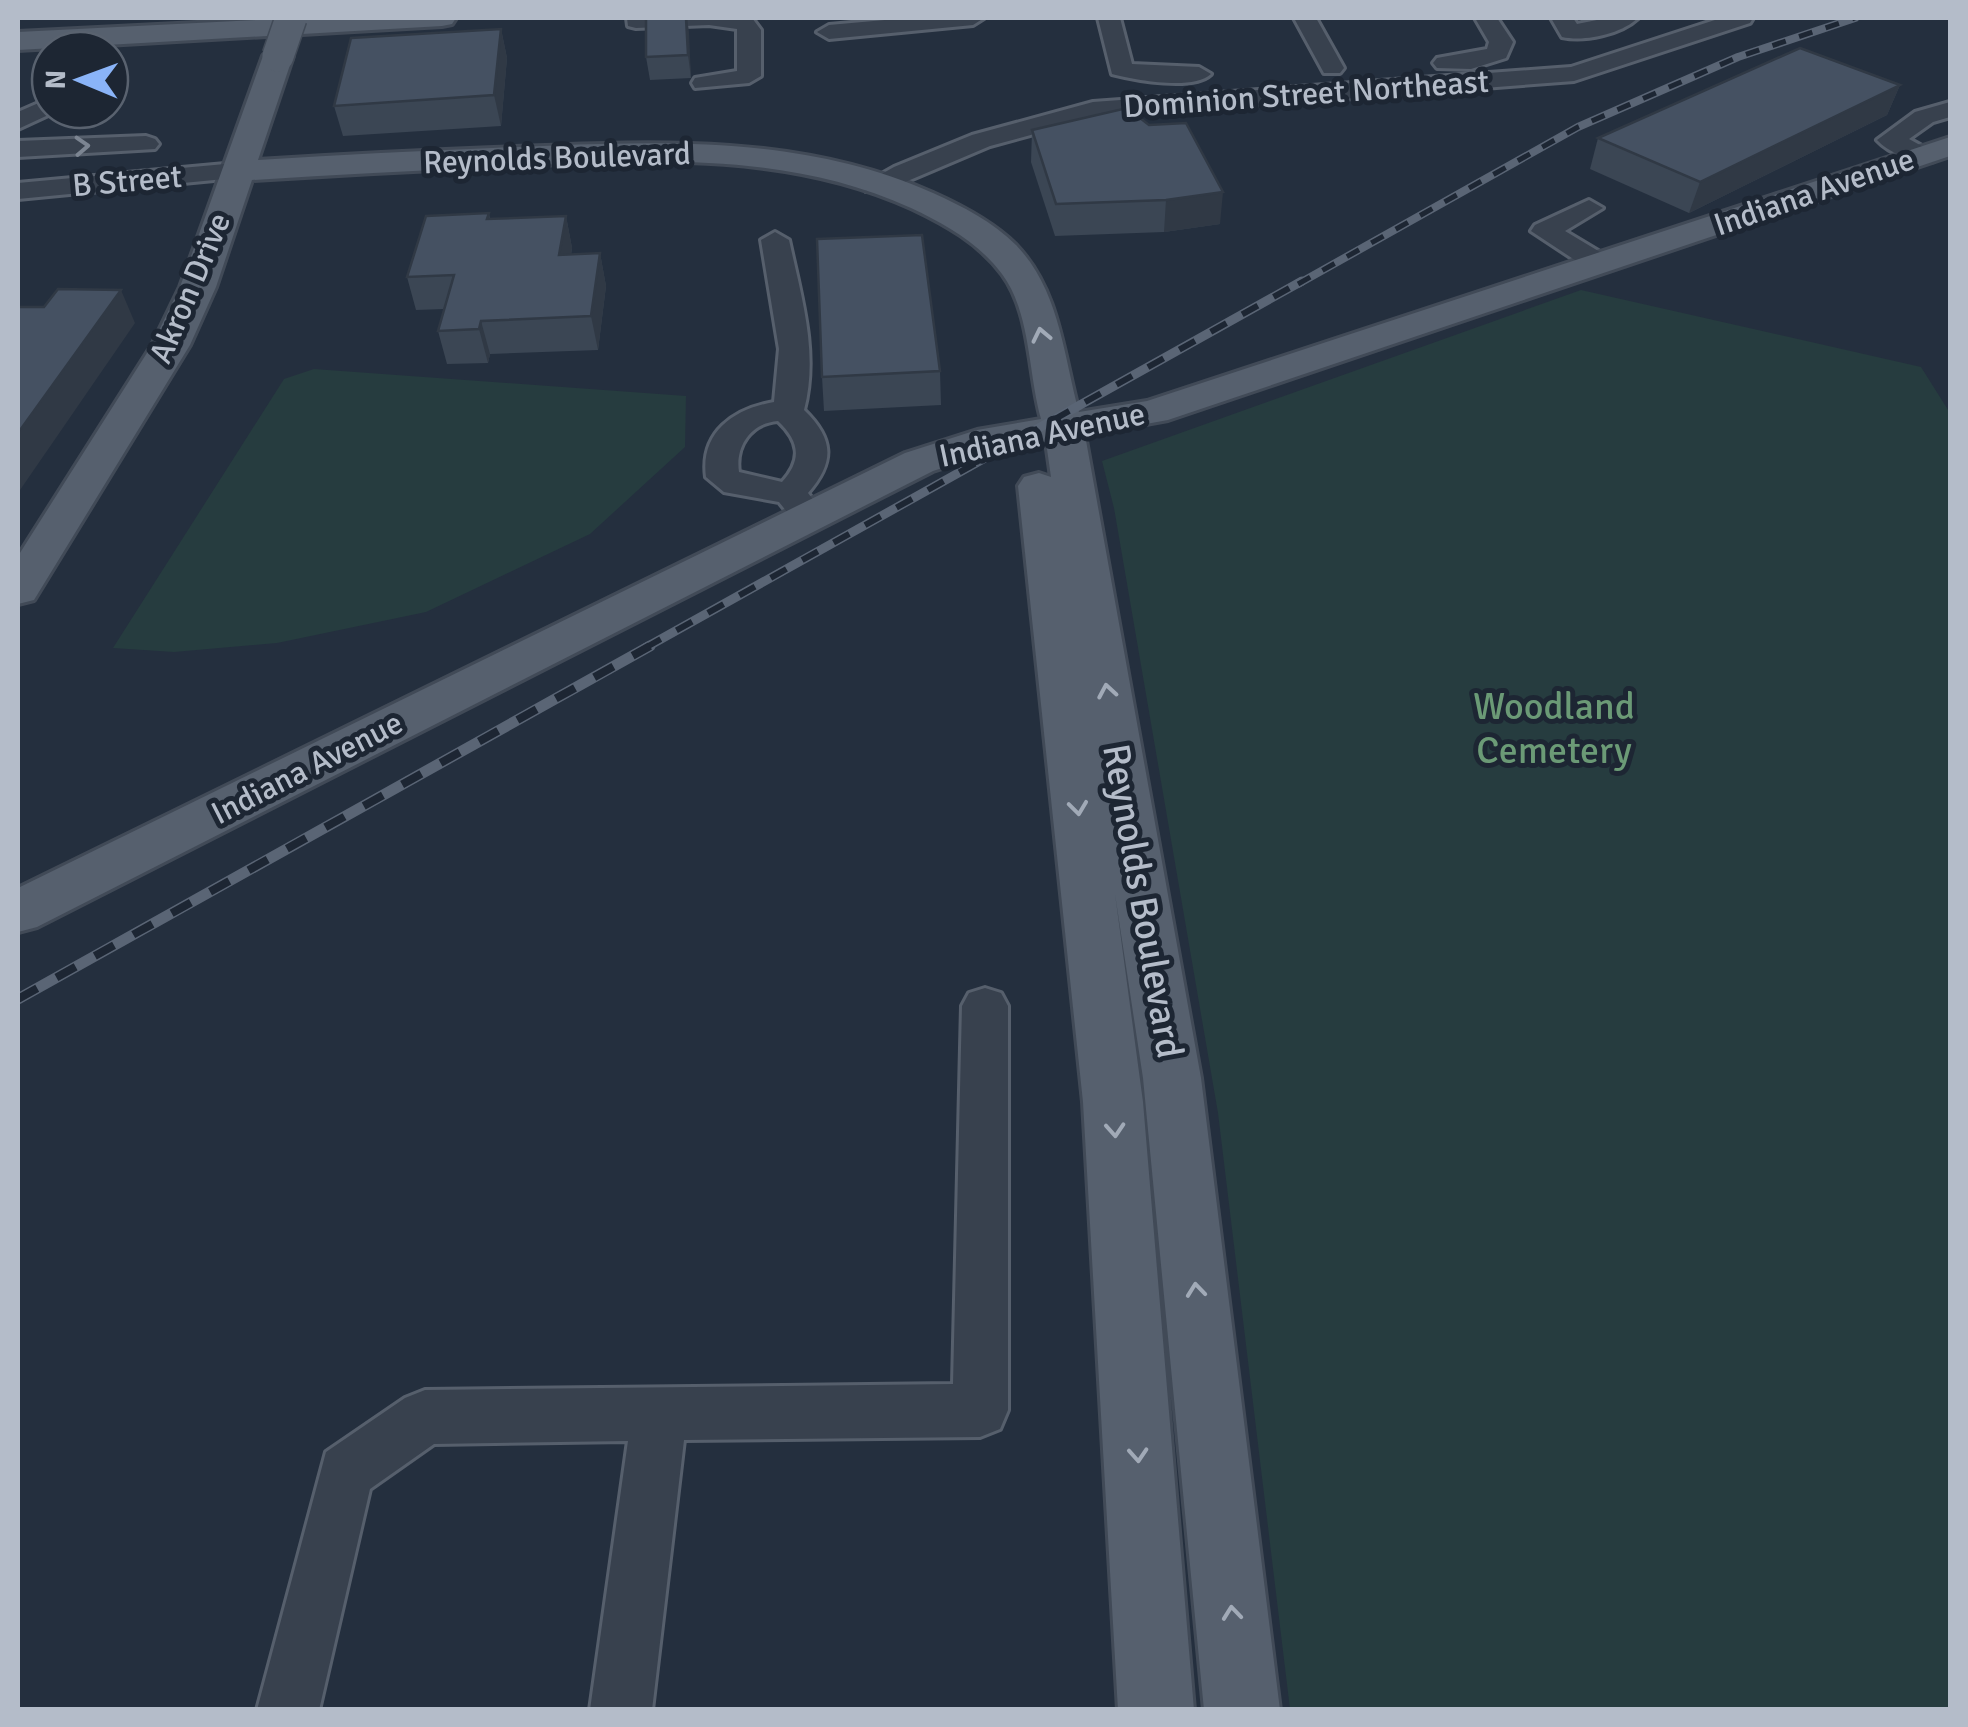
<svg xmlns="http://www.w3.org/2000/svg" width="1968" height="1727" viewBox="0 0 1968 1727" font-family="Signika,sans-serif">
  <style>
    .green { fill: #263c3f }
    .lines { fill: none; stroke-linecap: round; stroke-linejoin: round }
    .minor-casing { stroke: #565f6c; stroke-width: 6 }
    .major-casing { stroke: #414a57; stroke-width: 6 }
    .minor { fill: #38414e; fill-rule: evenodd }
    .major { fill: #56606e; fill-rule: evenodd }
    .rail-far2-casing { stroke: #5a6575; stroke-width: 8 }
    .rail-far1-casing { stroke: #5a6575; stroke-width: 9 }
    .rail-casing { stroke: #5a6575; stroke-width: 11 }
    .rail-far2 { stroke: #1d2633; stroke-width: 5; stroke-dasharray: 14; stroke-linecap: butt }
    .rail-far1 { stroke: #1d2633; stroke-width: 6; stroke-dasharray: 18; stroke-linecap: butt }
    .rail { stroke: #1d2633; stroke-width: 8; stroke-dasharray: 22; stroke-linecap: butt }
    .major-bridge-casing { stroke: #414a57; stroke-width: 34; stroke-linecap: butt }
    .major-bridge { stroke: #56606e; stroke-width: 31 }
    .wall { fill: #3b4654 }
    .shaded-wall { fill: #303945 }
    .building { fill: #455162; stroke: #303945; stroke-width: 2.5 }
    .oneway { stroke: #7c8592 }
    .oneway2 { stroke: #a1aab7 }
    .labels { text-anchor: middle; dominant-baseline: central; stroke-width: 10; stroke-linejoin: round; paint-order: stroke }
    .far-street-label { font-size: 32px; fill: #b4bcc9; stroke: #1d2633 }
    .park-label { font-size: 38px; fill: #6b9a76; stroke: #1d2633 }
    .street-label { font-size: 38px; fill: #b4bcc9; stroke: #1d2633 }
  </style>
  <rect width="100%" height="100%" fill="#242f3e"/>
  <g class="green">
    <path d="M 1581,290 L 1921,367 L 1950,413 L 1950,1709 L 1290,1709 L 1218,1113 L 1114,508 L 1102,461 Z"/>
    <path d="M 314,369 L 686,396 L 685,447 L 590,534 L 426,612 L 277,643 L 174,652 L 113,648 L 284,379 Z"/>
  </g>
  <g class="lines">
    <g class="minor-casing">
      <g id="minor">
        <path d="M 627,18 L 752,18 L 761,30 L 761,76 L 749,83 L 695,88 L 692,83 L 695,78 L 737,71 L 737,29 L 709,25 L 636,28 L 628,26 Z"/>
        <path d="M 907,18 L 984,18 L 973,25 L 829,39 L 817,32 L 829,25 Z"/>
        <path d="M 1098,18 L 1120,18 L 1132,64 L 1199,67 L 1211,74 C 1193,91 1136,80 1112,74 Z"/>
        <path d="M 1294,18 L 1316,18 L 1344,68 L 1340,73 L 1324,73 Z"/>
        <path d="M 1475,18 L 1497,18 L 1513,42 L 1506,58 L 1471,69 L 1437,68 L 1433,63 L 1437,58 L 1487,49 L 1489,42 Z"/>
        <path d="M 1551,18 L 1573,18 L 1577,24 L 1607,18 L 1638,18 C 1621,34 1585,42 1562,37 Z"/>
        <path d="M 1721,18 L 1753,18 L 1750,23 L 1574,81 L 1093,118 L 990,146 L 884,191 L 866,191 L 862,185 L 894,167 L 972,135 L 1093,102 L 1571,67 Z"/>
        <path d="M 50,98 L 50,110 L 59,110 L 18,129 L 18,112 Z"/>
        <path d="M 1950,102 L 1950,117 L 1933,122 L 1909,139 L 1938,155 L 1934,161 C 1917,165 1889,153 1877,140 L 1915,112 Z"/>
        <path d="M 146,136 L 155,139 L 159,144 L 155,149 L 18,157 L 18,141 Z"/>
        <path d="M 236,163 L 249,171 L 245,177 L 18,199 L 18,183 Z"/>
        <path d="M 1589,200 L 1603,208 L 1565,231 L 1610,258 L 1614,264 L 1610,270 L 1590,270 L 1531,231 L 1535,225 Z"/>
        <path d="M 775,232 L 789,240 C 801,296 819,353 804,410 C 834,439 835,462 808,493 L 826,517 L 821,524 C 798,530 792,518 779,502 L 724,492 L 706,477 C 700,432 734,409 774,402 L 779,349 L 761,240 ZM 778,421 C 799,441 803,459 782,482 L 739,472 C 735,446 751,423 778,421 Z"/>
        <path d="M 985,988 L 1001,993 L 1008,1006 L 1008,1410 L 1000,1429 L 980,1437 L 684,1440 L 652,1710 L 590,1710 L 628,1441 L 434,1444 L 370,1489 L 319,1710 L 257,1710 L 326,1452 L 405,1398 L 425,1390 L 953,1384 L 962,1006 L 969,993 Z"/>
      </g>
    </g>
    <g class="major-casing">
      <g id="major">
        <path d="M 294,18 L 456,18 L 452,24 L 442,26 L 18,50 L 18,32 Z"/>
        <path d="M 278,47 L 288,50 L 293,56 L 258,160 C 336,155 415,151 493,148 C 641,142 793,131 933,193 C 962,206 993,222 1016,245 C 1060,291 1063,354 1079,412 L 1147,401 L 1950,137 L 1950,156 L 1168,420 L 1085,435 L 1201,1078 L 1280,1710 L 1204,1710 L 1143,1078 L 1115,894 L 1143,1102 L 1194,1710 L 1118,1710 L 1083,1102 L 1018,486 L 1024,477 L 1039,473 L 1051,477 L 1046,442 L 998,450 L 933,471 L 37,927 L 18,932 L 18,888 L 905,453 L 977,430 L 1041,419 C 1028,373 1031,313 1002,274 C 979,243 945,224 911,208 C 779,148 634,161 493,167 C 413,171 332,175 252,180 L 216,287 L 190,345 L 34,600 L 18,604 L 18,556 L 152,345 L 180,287 L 263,56 L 268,50 Z"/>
      </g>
    </g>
    <use href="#minor" class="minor"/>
    <use href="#major" class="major"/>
    <g class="rail-far2-casing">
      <path id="rail-far2" d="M 1298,284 L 1578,127 L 1738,57 L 1855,18"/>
    </g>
    <g class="rail-far1-casing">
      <path id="rail-far1" d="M 645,648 L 1302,281"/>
    </g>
    <g class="rail-casing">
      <path id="rail" d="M 18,999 L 650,646"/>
    </g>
    <use href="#rail-far2" class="rail-far2"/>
    <use href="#rail-far1" class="rail-far1"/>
    <use href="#rail" class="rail"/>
    <g class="major-bridge-casing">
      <path id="major-bridge" d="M 278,56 L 291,18"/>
    </g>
    <use href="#major-bridge" class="major-bridge"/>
  </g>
  <g class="wall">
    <path d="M 687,18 L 691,78 L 650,80 L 646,57 Z"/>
    <path d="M 501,29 L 507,58 L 501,126 L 343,136 L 334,106 Z"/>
    <path d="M 1900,85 L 1887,115 L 1689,213 L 1590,169 L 1598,138 Z"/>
    <path d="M 1032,130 L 1220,224 L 1164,232 L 1055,236 L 1031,162 Z"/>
    <path d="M 489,213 L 490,219 L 566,216 L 572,248 L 571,255 L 600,253 L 606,286 L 598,350 L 490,354 L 488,363 L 447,364 L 438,331 L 444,309 L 416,310 L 407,277 Z"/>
    <path d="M 940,371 L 941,405 L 824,411 L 822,377 Z"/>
  </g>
  <g class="shaded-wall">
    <path d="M 687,18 L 689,32 L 691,78 L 688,55 Z"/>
    <path d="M 501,29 L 507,58 L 501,126 L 494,95 Z"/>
    <path d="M 1900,85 L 1887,115 L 1689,213 L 1700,182 Z"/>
    <path d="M 1223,192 L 1220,224 L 1164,232 L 1166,200 Z"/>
    <path d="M 566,216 L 572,248 L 565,288 L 559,255 Z"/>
    <path d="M 600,253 L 606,286 L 598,350 L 591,316 Z"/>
    <path d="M 121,290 L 135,323 L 18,493 L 18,433 Z"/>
    <path d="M 481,321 L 490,354 L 488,363 L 479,329 Z"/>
  </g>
  <g class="building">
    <path d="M 646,18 L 686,18 L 688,55 L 646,57 Z"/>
    <path d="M 501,29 L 494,95 L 334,106 L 351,38 Z"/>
    <path d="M 1800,48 L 1900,85 L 1700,182 L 1598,138 Z"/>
    <path d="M 1127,108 L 1149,125 L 1186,123 L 1223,192 L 1166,200 L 1056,204 L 1032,130 Z"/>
    <path d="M 489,213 L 487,219 L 566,216 L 559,255 L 600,253 L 591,316 L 481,321 L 479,329 L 438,331 L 454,275 L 407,277 L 426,216 Z"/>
    <path d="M 922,235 L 940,371 L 822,377 L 817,239 Z"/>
    <path d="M 58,289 L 121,290 L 18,433 L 18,307 L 44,307 Z"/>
  </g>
  <defs><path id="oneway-chevron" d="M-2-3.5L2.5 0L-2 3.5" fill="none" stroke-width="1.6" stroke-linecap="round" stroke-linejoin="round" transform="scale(2.5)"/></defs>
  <use class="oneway" href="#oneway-chevron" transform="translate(82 146) rotate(-3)"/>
  <g class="oneway2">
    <use href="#oneway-chevron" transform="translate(1041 335) rotate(-102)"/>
    <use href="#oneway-chevron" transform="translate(1107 691) rotate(-100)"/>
    <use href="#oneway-chevron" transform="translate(1078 808) rotate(83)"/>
    <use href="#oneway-chevron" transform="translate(1115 1130) rotate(86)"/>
    <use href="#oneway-chevron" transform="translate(1196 1290) rotate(-96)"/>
    <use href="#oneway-chevron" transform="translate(1138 1455) rotate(86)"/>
    <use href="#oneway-chevron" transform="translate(1232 1613) rotate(-96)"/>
  </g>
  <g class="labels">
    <g class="far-street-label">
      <text transform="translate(1306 94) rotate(-4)">Dominion Street Northeast</text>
      <text transform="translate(557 158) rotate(-2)">Reynolds Boulevard</text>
      <text transform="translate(127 181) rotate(-5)">B Street</text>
      <text transform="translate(1814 192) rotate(-19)">Indiana Avenue</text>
      <text transform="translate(190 288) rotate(-67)">Akron Drive</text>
      <text transform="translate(1042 435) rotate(-12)">Indiana Avenue</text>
      <text transform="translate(307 768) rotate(-27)">Indiana Avenue</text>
    </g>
    <g class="park-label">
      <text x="1554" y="706">Woodland<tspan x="1554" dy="44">Cemetery</tspan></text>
    </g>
    <g class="street-label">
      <text transform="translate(1143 901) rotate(80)">Reynolds Boulevard</text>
    </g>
  </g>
  <rect width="1968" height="1727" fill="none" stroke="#b4bcc9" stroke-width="40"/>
  <g transform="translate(80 80) rotate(271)"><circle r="48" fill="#1d2633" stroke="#59626f" stroke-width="2.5"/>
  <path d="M0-8L18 38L0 25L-18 38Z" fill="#8ab4f8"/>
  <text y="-15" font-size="28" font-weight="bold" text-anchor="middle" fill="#b4bcc9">N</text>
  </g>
</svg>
